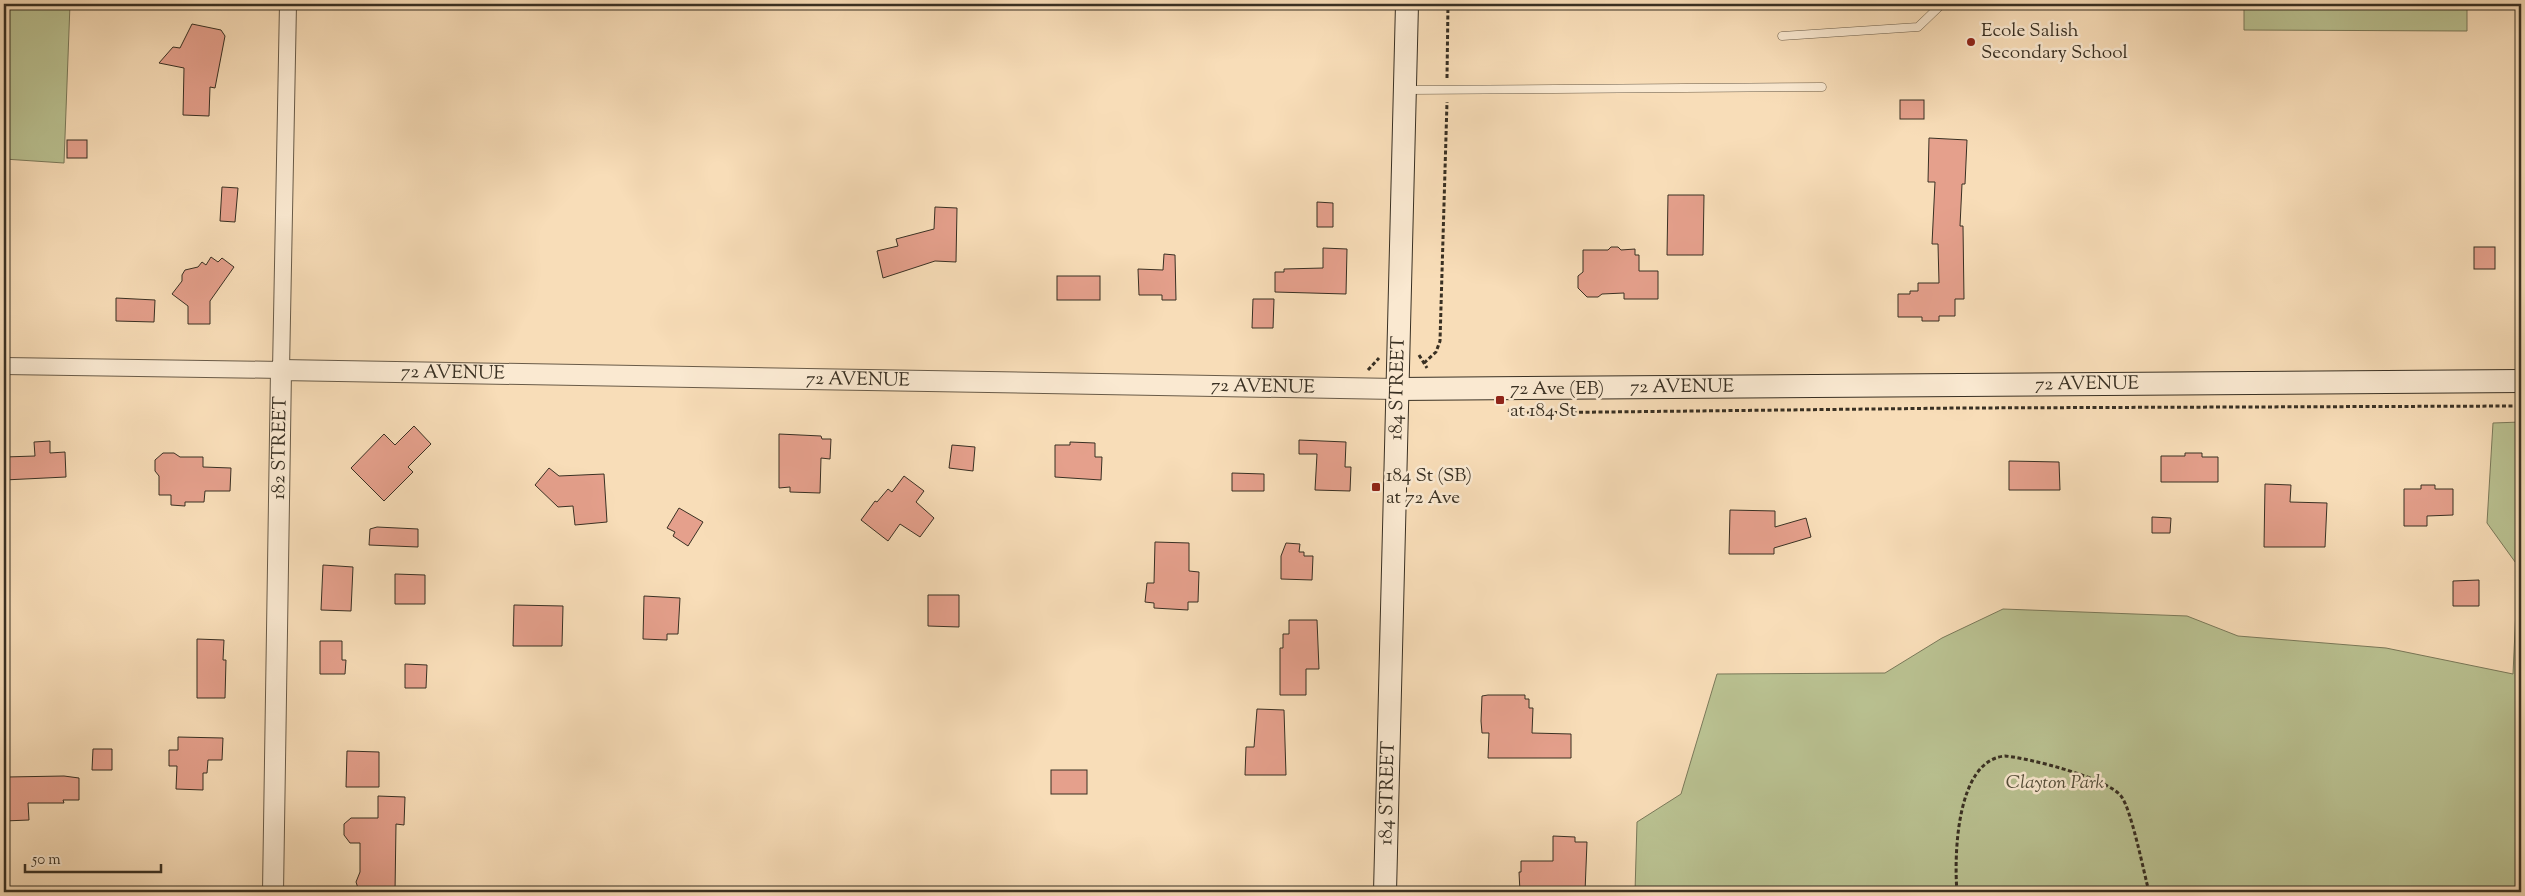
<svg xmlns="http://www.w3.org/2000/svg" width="2525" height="896" viewBox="0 0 2525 896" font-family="'Sorts Mill Goudy',serif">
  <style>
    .green { fill: #bac292; stroke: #7a795a }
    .building { fill: #e5a08c; stroke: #393023 }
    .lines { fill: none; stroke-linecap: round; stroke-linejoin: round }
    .service-casing { stroke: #695b48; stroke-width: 9 }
    .minor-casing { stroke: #695b48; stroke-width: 18 }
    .tertiary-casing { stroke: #695b48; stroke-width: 22 }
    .secondary-casing { stroke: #393023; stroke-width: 24 }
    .path { stroke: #393023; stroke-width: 3; stroke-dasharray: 4 2.5; stroke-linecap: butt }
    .service { stroke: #fae9d1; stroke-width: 8 }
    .minor { stroke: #fae9d1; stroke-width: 16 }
    .tertiary { stroke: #fae9d1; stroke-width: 20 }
    .secondary { stroke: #fae9d1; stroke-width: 22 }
    .poi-dot { fill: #8f2418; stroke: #fae9d1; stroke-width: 2 }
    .labels { text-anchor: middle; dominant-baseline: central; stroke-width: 5; stroke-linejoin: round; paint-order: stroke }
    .poi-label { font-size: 19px; fill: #393023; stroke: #fae9d1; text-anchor: start }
    .street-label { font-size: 19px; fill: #393023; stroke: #fae9d1 }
    .park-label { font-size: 19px; font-style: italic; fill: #534d39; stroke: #fae9d1 }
  </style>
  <rect width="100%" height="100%" fill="#f8ddb8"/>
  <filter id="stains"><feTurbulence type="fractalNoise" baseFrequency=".004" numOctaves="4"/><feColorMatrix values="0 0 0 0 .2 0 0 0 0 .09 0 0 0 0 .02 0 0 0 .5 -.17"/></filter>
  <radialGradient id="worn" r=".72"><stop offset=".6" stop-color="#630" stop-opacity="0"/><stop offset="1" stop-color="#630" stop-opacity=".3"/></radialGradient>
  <g class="green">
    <path d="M 4,4 L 70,4 L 64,163 L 4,159 Z"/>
    <path d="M 2244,4 L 2467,4 L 2467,31 L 2244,30 Z"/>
    <path d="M 2521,422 L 2521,892 L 1635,892 L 1637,822 L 1681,794 L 1717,674 L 1885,673 L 1942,638 L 2003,609 L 2187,616 L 2238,636 L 2386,648 L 2513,674 L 2518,566 L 2487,523 L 2493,423 Z"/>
  </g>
  <g class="building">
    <path d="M 192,24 L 221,30 L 225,36 L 215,88 L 210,87 L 209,116 L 183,115 L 184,68 L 159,63 L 173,47 L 180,48 Z"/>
    <rect x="1900" y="100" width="24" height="19"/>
    <path d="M 1929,138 L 1967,140 L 1965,184 L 1962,184 L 1960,226 L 1963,226 L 1964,299 L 1955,299 L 1955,316 L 1939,316 L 1939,321 L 1922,321 L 1922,317 L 1898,317 L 1898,294 L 1910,294 L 1910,291 L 1918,291 L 1918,283 L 1939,283 L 1938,244 L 1932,244 L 1935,182 L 1928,182 Z"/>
    <rect x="67" y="140" width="20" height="18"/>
    <path d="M 222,187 L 238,188 L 235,222 L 220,221 Z"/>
    <path d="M 1668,195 L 1704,195 L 1703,255 L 1667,255 Z"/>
    <path d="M 1317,202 L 1333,203 L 1333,227 L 1317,227 Z"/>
    <path d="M 935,207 L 957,208 L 956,262 L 935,261 L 883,278 L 877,251 L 898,246 L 896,239 L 934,229 Z"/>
    <path d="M 1611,247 L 1618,247 L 1621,250 L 1635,249 L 1635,255 L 1639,255 L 1639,271 L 1658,271 L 1658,299 L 1624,299 L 1624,293 L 1602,294 L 1598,297 L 1587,297 L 1578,288 L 1578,276 L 1583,272 L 1583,250 L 1608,250 Z"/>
    <rect x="2474" y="247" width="21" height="22"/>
    <path d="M 1323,248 L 1347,249 L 1346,294 L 1275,292 L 1275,272 L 1284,272 L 1284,269 L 1323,268 Z"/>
    <path d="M 1164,254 L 1175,255 L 1176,300 L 1162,300 L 1162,295 L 1139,295 L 1138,269 L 1163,270 Z"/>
    <path d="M 211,257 L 218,262 L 222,258 L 234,267 L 210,301 L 210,324 L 188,324 L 188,306 L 172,294 L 182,281 L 182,275 L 185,270 L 198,267 L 202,262 L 206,265 Z"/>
    <rect x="1057" y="276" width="43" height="24"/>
    <path d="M 116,298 L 155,300 L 154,322 L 116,321 Z"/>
    <path d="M 1253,299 L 1274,299 L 1273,328 L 1252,328 Z"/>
    <path d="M 414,426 L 431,444 L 408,467 L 413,472 L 384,501 L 351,468 L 384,434 L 395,445 Z"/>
    <path d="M 779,434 L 821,436 L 822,439 L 831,439 L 830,459 L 821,458 L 820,493 L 790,492 L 790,487 L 779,488 Z"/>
    <path d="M 1299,440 L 1346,442 L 1345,467 L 1351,467 L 1350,491 L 1315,490 L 1317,454 L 1299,454 Z"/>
    <path d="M 50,441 L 50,453 L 65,452 L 66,477 L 4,480 L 4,457 L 35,456 L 34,442 Z"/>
    <path d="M 1070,442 L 1095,443 L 1095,457 L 1102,457 L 1101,480 L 1055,477 L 1055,445 L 1070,445 Z"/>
    <path d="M 952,445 L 975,447 L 973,471 L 949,468 Z"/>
    <path d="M 163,453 L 174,453 L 180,457 L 203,457 L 203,467 L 231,468 L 230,491 L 205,491 L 204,502 L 185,502 L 185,506 L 171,505 L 171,495 L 159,495 L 159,476 L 155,471 L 155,460 Z"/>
    <path d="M 2185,453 L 2202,453 L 2202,457 L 2218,457 L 2218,482 L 2161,482 L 2161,456 L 2185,456 Z"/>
    <path d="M 2009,461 L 2059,462 L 2060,490 L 2009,490 Z"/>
    <path d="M 549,468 L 559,476 L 604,474 L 607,522 L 575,525 L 573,506 L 558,507 L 535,485 Z"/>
    <path d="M 1232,473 L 1264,474 L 1264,491 L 1232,491 Z"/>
    <path d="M 904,476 L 924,491 L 916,502 L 934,518 L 920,537 L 900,524 L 888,541 L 861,520 L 875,501 L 877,502 L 888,489 L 892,492 Z"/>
    <path d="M 2265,484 L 2291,485 L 2290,502 L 2327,503 L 2325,547 L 2264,547 Z"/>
    <path d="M 2421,485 L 2435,485 L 2435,489 L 2453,489 L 2453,515 L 2427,516 L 2427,526 L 2404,526 L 2404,489 L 2421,489 Z"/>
    <path d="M 679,508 L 703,522 L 688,546 L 673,536 L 675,532 L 667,528 Z"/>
    <path d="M 1730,510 L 1775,511 L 1775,527 L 1806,518 L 1811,537 L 1774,548 L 1774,554 L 1729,554 Z"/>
    <path d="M 2152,517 L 2171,518 L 2170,533 L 2152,533 Z"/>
    <path d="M 377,527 L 418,529 L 418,547 L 369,545 L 370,529 Z"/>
    <path d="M 1155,542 L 1189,543 L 1189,571 L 1199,572 L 1198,602 L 1188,602 L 1188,610 L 1154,608 L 1154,603 L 1145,602 L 1147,583 L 1154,583 Z"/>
    <path d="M 1286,543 L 1300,544 L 1299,552 L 1304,552 L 1304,556 L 1313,556 L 1312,580 L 1281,579 L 1281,556 Z"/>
    <path d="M 323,565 L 353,567 L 351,611 L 321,610 Z"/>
    <path d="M 395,574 L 425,575 L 425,604 L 395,604 Z"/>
    <path d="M 2479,580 L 2479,606 L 2453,606 L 2453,581 Z"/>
    <path d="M 928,595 L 959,595 L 959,627 L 928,626 Z"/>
    <path d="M 644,596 L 680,598 L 678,634 L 667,634 L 667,640 L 643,639 Z"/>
    <path d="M 514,605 L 563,606 L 562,646 L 513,646 Z"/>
    <path d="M 1289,620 L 1317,620 L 1319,669 L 1306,669 L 1306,695 L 1280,695 L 1280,648 L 1283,648 L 1283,634 L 1289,634 Z"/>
    <path d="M 197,639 L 224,640 L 223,660 L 226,660 L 225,698 L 197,698 Z"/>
    <path d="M 320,641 L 342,641 L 342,660 L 346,660 L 345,674 L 320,674 Z"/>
    <path d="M 405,664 L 427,665 L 426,688 L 405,688 Z"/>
    <path d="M 1488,695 L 1525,695 L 1525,699 L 1529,699 L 1529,708 L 1533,708 L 1532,733 L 1571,734 L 1571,758 L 1488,758 L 1489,733 L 1482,733 L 1481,721 L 1482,696 Z"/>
    <path d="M 1257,709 L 1284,710 L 1286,775 L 1245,775 L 1246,747 L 1254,747 Z"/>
    <path d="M 178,737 L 223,738 L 222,760 L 208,760 L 207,773 L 203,773 L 203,790 L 176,789 L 177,766 L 169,766 L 169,750 L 178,750 Z"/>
    <path d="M 93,749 L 112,749 L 112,770 L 92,770 Z"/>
    <path d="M 347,751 L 379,752 L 379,787 L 346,787 Z"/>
    <rect x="1051" y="770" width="36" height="24"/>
    <path d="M 64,776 L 79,778 L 79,800 L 63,800 L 64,803 L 28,803 L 29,820 L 4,821 L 4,803 L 7,803 L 7,777 Z"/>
    <path d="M 378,796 L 405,797 L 404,825 L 396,824 L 395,892 L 359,891 L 356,882 L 360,872 L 360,843 L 350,843 L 344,835 L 344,824 L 351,818 L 378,818 Z"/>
    <path d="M 1553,836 L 1575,837 L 1575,842 L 1587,842 L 1585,892 L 1520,892 L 1519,872 L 1521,872 L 1521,861 L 1553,861 Z"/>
  </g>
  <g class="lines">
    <g class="service-casing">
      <g id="service">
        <path d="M 1782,36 L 1918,27 L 1942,4"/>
        <path d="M 1407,90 L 1822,87"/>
      </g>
    </g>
    <g class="minor-casing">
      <path id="minor" d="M 4,366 L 281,370 L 288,4"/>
    </g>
    <g class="tertiary-casing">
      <g id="tertiary">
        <path id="s1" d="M 273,892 L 281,370 L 1396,389"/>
      </g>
    </g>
    <g class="secondary-casing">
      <g id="secondary">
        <path id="s2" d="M 1396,389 L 2521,381"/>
        <path id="s3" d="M 1385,892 L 1407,4"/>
      </g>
    </g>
    <g class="path">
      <path d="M 1447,78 L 1448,4"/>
      <path d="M 1419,355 L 1427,368"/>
      <path d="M 1424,363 L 1436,352 L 1440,341 L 1447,102"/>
      <path d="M 1368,370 L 1379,358"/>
      <path d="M 1508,410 L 1517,413 L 1960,408 L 2521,406"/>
      <path d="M 1957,892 C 1954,856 1956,760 2005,756 C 2029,758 2107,778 2121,796 C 2131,808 2144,873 2149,892"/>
    </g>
    <use href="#service" class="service"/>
    <use href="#minor" class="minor"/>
    <use href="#tertiary" class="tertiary"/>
    <use href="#secondary" class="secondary"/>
  </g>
  <g class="poi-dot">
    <circle cx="1971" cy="42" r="5"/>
    <rect x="1495" y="395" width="10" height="10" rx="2.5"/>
    <rect x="1371" y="482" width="10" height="10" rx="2.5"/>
  </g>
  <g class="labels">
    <g class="poi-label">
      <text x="1981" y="31">Ecole Salish<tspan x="1981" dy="22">Secondary School</tspan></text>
      <text x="1510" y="389">72 Ave (EB)<tspan x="1510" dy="22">at 184 St</tspan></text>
      <text x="1386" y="476">184 St (SB)<tspan x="1386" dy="22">at 72 Ave</tspan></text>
    </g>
    <g class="street-label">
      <text stroke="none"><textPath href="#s1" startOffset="694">72 AVENUE</textPath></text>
      <text stroke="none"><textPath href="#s1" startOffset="1099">72 AVENUE</textPath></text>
      <text stroke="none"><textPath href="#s2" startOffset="691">72 AVENUE</textPath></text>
      <text stroke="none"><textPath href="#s1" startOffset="1504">72 AVENUE</textPath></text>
      <text stroke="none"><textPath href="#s2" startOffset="286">72 AVENUE</textPath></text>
      <text stroke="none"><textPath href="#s3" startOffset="504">184 STREET</textPath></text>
      <text stroke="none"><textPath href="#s1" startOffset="444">182 STREET</textPath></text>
      <text stroke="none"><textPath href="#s3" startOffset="99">184 STREET</textPath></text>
    </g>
    <g class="park-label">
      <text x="2055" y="783">Clayton Park</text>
    </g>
  </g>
  <rect width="2525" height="896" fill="none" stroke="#f8ddb8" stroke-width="20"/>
  <rect x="5" y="5" width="2515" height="886" fill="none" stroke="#393023" stroke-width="2.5"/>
  <rect x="10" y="10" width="2505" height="876" fill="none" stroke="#393023"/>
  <path d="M25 864v8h136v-8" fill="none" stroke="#393023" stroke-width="2.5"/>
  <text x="32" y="864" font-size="15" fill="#393023" stroke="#fae9d1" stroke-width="4" paint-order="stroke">50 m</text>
  <rect width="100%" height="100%" filter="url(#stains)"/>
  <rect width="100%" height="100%" fill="url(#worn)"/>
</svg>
